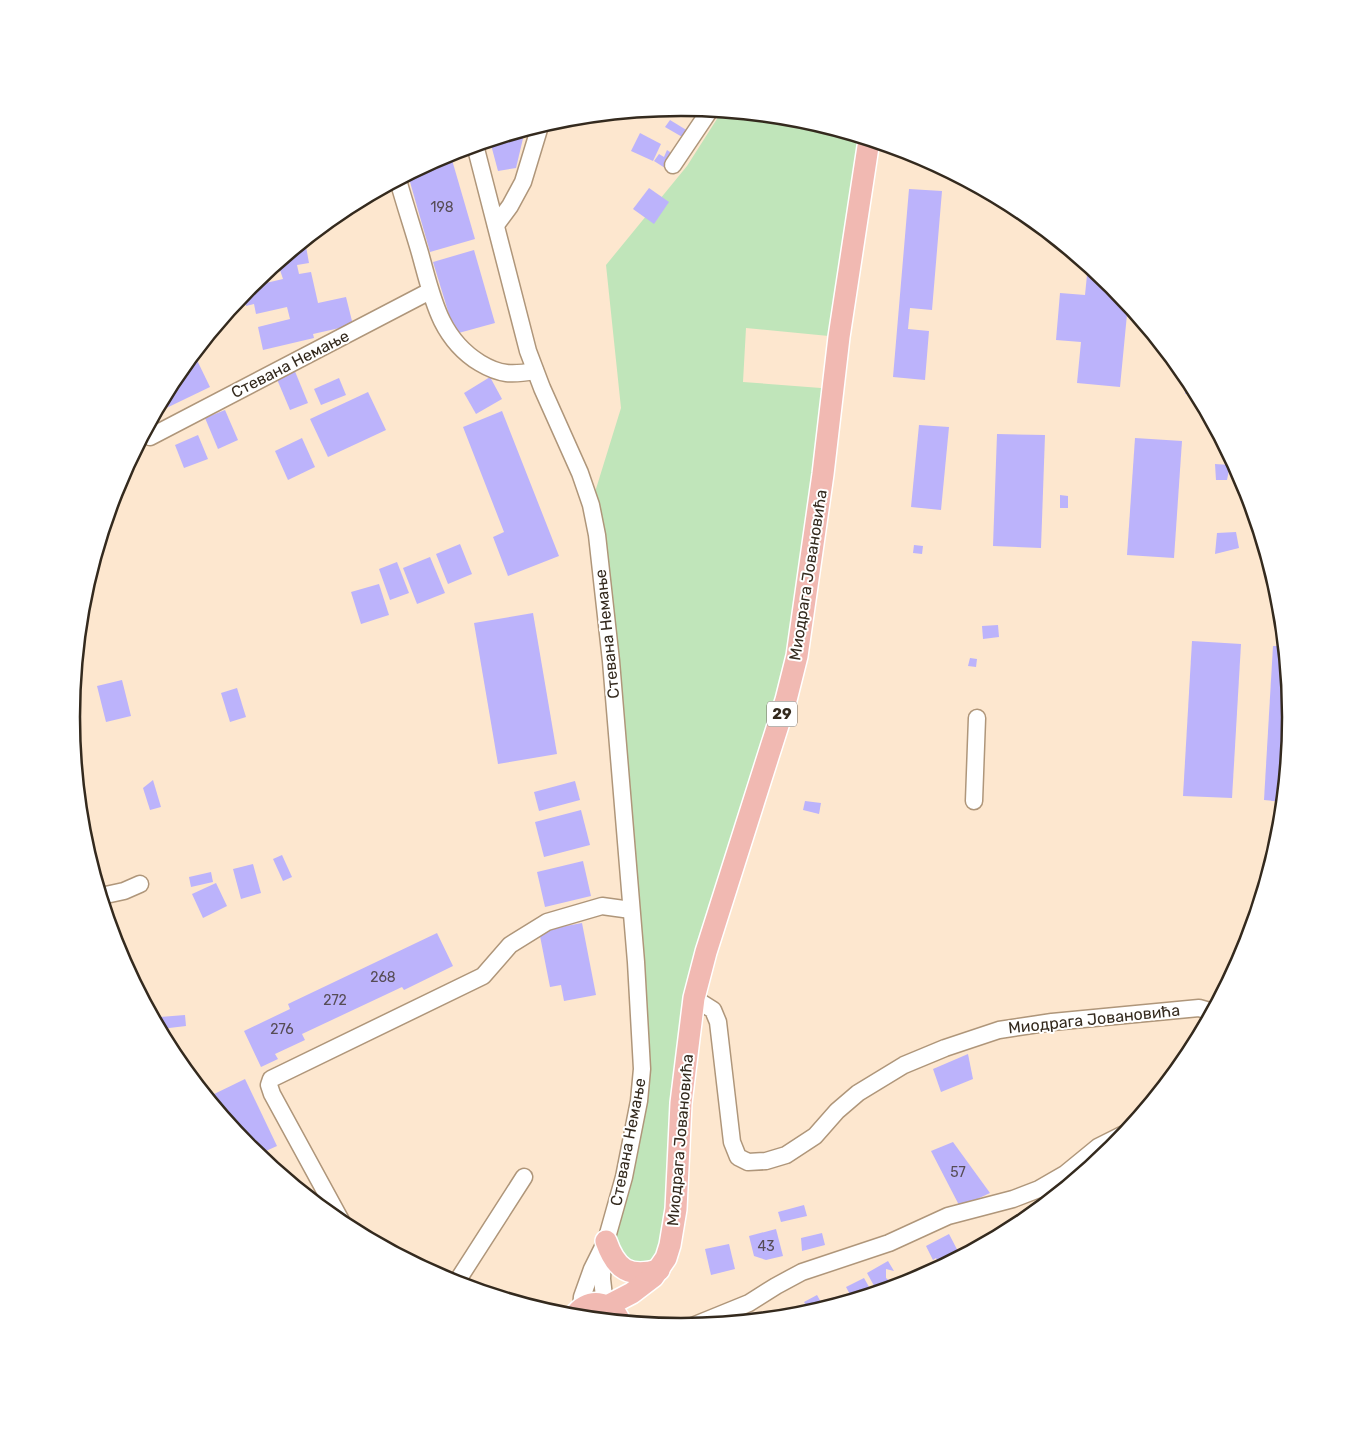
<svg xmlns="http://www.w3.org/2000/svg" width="1363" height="1435" viewBox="0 0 1363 1435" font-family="Rubik,sans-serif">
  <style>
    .green { fill: #c0e5ba }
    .building { fill: #bcb3fb }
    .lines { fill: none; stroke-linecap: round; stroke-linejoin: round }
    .minor-casing { stroke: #af967a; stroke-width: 19 }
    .major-casing { stroke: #fff; stroke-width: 24 }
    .minor { stroke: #fff; stroke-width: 16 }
    .major { stroke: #f1b9b2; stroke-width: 21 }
    .labels { text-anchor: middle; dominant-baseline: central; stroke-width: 4; stroke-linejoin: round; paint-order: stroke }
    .number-label { font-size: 14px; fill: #564c55 }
    .shield { fill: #fff; stroke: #716a62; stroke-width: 1 }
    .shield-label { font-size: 15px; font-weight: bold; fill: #342a1e }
    .street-label { font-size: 16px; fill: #342a1e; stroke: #fff }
    .rim { fill: none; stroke: #342a1e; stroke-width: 2.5 }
  </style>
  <rect width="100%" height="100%" fill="#fde7cf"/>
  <path class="green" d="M 722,111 L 801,119 L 869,140 L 839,337 L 746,328 L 743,382 L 834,389 L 800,635 L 706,952 L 674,1225 L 644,1274 L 610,1253 L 641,1083 L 591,505 L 621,408 L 606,265 L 687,166 Z"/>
  <g class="building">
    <path d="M 685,108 L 701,109 L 696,118 L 683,112 Z"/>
    <path d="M 670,120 L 688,131 L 684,138 L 665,127 Z"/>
    <path d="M 525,130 L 516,168 L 498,171 L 490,141 Z"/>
    <path d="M 640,133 L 661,144 L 653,161 L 631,151 Z"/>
    <path d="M 667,150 L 673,154 L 665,168 L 654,161 L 659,154 L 664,157 Z"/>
    <path d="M 450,153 L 475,239 L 430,252 L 408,175 Z"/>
    <path d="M 649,188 L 669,202 L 654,224 L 633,209 Z"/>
    <path d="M 909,189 L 942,191 L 932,310 L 910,308 L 908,329 L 929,331 L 925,380 L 893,377 Z"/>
    <path d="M 305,241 L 309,263 L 297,265 L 299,274 L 311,272 L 318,303 L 346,297 L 353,325 L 313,334 L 314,338 L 263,350 L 258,327 L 290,319 L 287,307 L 256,314 L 254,304 L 246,306 L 244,294 L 249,287 L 283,279 L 280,270 L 274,272 L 273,267 Z"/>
    <path d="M 474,250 L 495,323 L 455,334 L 433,262 Z"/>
    <path d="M 1088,265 L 1113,286 L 1128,304 L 1120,387 L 1077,383 L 1081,342 L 1056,340 L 1060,293 L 1085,295 Z"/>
    <path d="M 194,354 L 210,387 L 156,413 L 174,378 Z"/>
    <path d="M 294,369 L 308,403 L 290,410 L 276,377 Z"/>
    <path d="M 1187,376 L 1189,379 L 1197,394 L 1185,394 Z"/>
    <path d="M 490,377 L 502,399 L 476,414 L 464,393 Z"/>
    <path d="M 339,378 L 346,395 L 321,405 L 314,389 Z"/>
    <path d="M 368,392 L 386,430 L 328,457 L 310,419 Z"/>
    <path d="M 225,410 L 238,440 L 218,449 L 205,418 Z"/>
    <path d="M 502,411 L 559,556 L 508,576 L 493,537 L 504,532 L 463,427 Z"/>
    <path d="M 919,425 L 949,427 L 941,510 L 911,507 Z"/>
    <path d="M 997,434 L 1045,435 L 1041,548 L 993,546 Z"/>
    <path d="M 198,435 L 208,459 L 184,468 L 175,445 Z"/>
    <path d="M 302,438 L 315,467 L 288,480 L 275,451 Z"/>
    <path d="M 1135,438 L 1182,441 L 1174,558 L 1127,555 Z"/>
    <path d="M 1215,464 L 1230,465 L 1227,480 L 1216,480 Z"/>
    <path d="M 1060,495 L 1068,496 L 1068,508 L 1060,508 Z"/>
    <path d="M 1236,532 L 1239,548 L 1215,554 L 1217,533 Z"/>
    <path d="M 460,544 L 472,574 L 448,584 L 436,554 Z"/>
    <path d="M 914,545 L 923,546 L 922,554 L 913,553 Z"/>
    <path d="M 430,557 L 445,593 L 417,604 L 403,568 Z"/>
    <path d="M 397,562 L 409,593 L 390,600 L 379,569 Z"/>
    <path d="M 379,584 L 389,615 L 361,624 L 351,592 Z"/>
    <path d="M 533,613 L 557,754 L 498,764 L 474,623 Z"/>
    <path d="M 998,625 L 999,637 L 983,639 L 982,626 Z"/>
    <path d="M 1192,641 L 1241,644 L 1232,798 L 1183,796 Z"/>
    <path d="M 1273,646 L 1285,646 L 1292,718 L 1283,802 L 1264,800 Z"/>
    <path d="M 970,658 L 977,659 L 976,667 L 968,666 Z"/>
    <path d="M 122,680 L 131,716 L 106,722 L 97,686 Z"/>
    <path d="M 237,688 L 246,717 L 230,722 L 221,693 Z"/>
    <path d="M 153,780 L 161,807 L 150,810 L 143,788 Z"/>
    <path d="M 575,781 L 580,800 L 539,811 L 534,792 Z"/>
    <path d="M 805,801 L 821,803 L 819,814 L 803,810 Z"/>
    <path d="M 581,810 L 590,845 L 544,857 L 535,822 Z"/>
    <path d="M 282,855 L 292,877 L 283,881 L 273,859 Z"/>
    <path d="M 583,861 L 591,896 L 545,907 L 537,872 Z"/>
    <path d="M 253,864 L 261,893 L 241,899 L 233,869 Z"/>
    <path d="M 211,872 L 213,882 L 191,887 L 189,877 Z"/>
    <path d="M 216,883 L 227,906 L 203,918 L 192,894 Z"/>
    <path d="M 582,923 L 596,995 L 564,1001 L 561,985 L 550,987 L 539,931 Z"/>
    <path d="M 437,933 L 453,966 L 404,990 L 402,987 L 302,1034 L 305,1040 L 275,1054 L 278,1059 L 261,1067 L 244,1031 L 290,1009 L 288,1004 Z"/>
    <path d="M 185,1015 L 186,1026 L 161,1029 L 160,1017 Z"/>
    <path d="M 968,1054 L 973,1079 L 941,1092 L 933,1069 Z"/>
    <path d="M 245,1079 L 277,1146 L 257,1155 L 250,1149 L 208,1097 Z"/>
    <path d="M 953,1142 L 990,1193 L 960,1207 L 931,1151 Z"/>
    <path d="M 804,1205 L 807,1216 L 781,1222 L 778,1212 Z"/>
    <path d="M 776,1229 L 783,1256 L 766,1260 L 754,1256 L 749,1236 Z"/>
    <path d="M 998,1230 L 1001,1235 L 984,1244 L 981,1239 Z"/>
    <path d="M 822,1233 L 825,1245 L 802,1251 L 801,1238 Z"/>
    <path d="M 949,1234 L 961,1257 L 941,1267 L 936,1258 L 933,1260 L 926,1246 Z"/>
    <path d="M 729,1244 L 735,1269 L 711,1275 L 705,1249 Z"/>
    <path d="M 888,1261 L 894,1271 L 886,1269 L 886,1278 L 897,1287 L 878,1293 L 867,1273 Z"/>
    <path d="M 864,1278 L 873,1294 L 853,1300 L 846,1287 Z"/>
    <path d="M 817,1295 L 822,1304 L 834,1297 L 838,1305 L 810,1313 L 804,1302 Z"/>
    <path d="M 788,1309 L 792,1317 L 772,1319 Z"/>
  </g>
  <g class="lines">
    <g class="minor-casing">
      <g id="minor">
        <path d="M 475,145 L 528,351 L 542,388 L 580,473 L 591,505 L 597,535 L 611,661 L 636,962 L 642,1069 L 639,1101 L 624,1177 L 606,1241 L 592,1269 L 582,1297 L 581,1308"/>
        <path d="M 673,165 L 710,110"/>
        <path d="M 398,180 C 405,205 413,229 420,253 C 432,296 439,338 480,363 C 500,375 512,375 535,371"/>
        <path d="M 496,225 L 510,206 L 523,182 L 540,126"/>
        <path d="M 150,437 L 430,291"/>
        <path d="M 974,801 L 977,718"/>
        <path d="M 101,896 L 124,891 L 140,884"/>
        <path d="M 694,998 L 713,1010 L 718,1022 L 732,1142 L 738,1157 L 748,1162 L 766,1161 L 786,1155 L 815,1136 L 837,1111 L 858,1093 L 904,1065 L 945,1048 L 999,1030 L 1052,1022 L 1199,1008 L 1213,1012"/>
        <path d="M 344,1226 L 272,1094 L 269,1085 L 271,1079 L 483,976 L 510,945 L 547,922 L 602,906 L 631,910"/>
        <path d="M 603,1254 L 602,1279 L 605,1305"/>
        <path d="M 456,1283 L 524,1177"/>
        <path d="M 690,1327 L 749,1303 L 776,1286 L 802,1272 L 889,1243 L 948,1216 L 1013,1199 L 1039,1189 L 1065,1174 L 1098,1147 L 1126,1133"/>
      </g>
    </g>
    <g class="major-casing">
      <g id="major">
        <path d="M 606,1241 C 616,1270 629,1278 659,1270"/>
        <path d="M 607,1306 L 632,1293 L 653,1277 L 666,1258 L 670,1245 L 676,1209 L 681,1103 L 694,998 L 706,952 L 786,700 L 797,656 L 823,474 L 839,337 L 869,140"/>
        <path d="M 574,1317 C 586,1297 612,1300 620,1322"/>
      </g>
    </g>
    <use href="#minor" class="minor"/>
    <use href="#major" class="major"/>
  </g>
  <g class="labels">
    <g class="number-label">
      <text x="442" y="207">198</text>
      <text x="383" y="977">268</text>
      <text x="335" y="1000">272</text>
      <text x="282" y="1029">276</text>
      <text x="958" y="1172">57</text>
      <text x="766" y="1246">43</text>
    </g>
    <rect class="shield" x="767" y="701.5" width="30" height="25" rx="4"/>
    <g class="shield-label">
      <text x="782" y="714">29</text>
    </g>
    <g class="street-label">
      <text transform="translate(290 364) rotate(-27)">Стевана Немање</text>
      <text transform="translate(808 575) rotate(-81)">Миодрага Јовановића</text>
      <text transform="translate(607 634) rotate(-96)">Стевана Немање</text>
      <text transform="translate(1094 1019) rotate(-6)">Миодрага Јовановића</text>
      <text transform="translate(680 1140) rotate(-85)">Миодрага Јовановића</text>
      <text transform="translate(628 1142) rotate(-79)">Стевана Немање</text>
    </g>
  </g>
  <path d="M0 0H1363V1435H0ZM80 717a601 601 0 1 1 1202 0a601 601 0 1 1-1202 0Z" fill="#fff" fill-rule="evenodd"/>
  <path class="rim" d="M80 717a601 601 0 1 1 1202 0a601 601 0 1 1-1202 0Z"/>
</svg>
